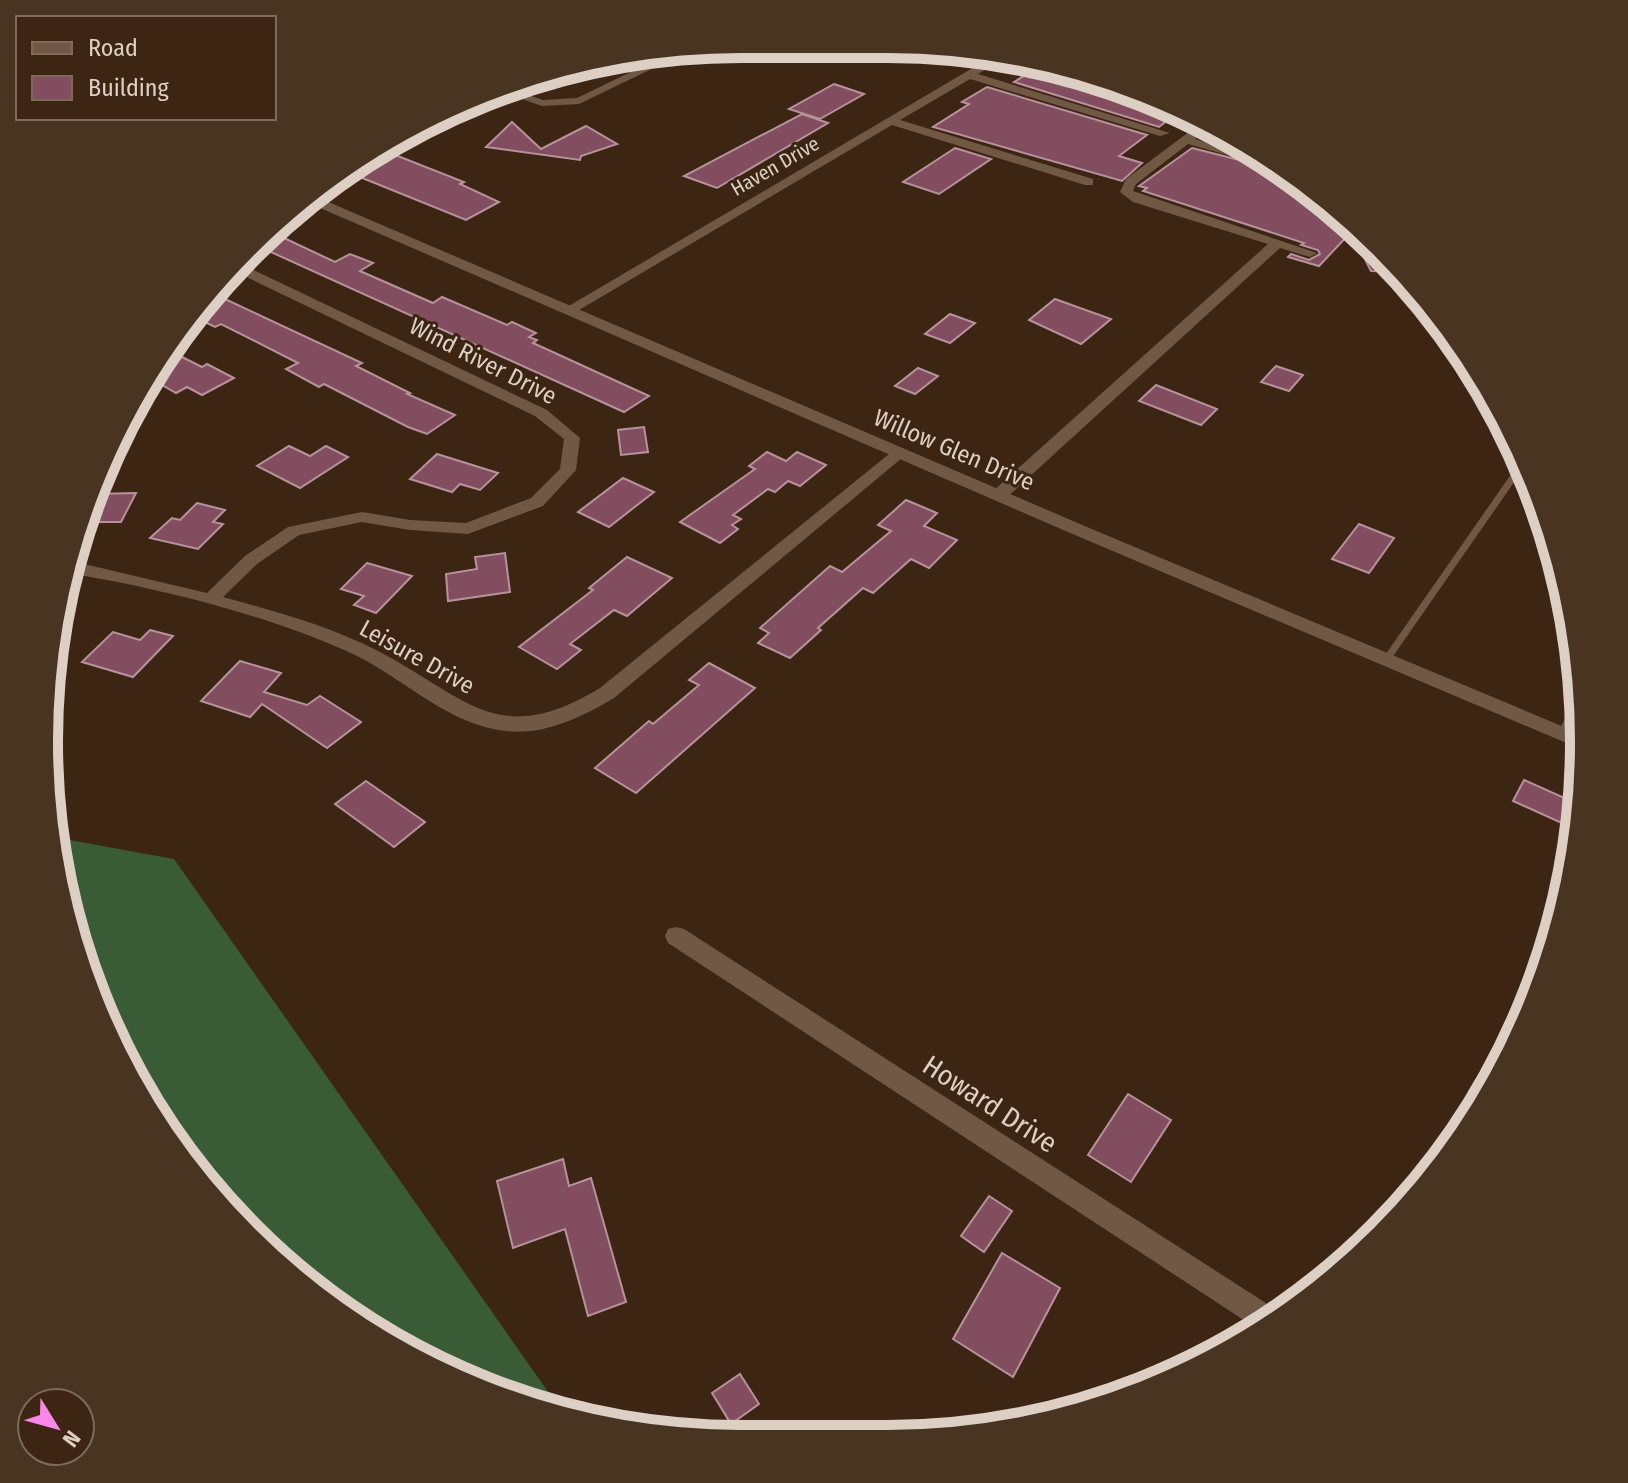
<svg xmlns="http://www.w3.org/2000/svg" width="1628" height="1483" viewBox="0 0 1628 1483" font-family="'Fira Sans Condensed',sans-serif">
  <style>
    .forest { fill: #395b35 }
    .building { fill: #824e5f; stroke: #b6929c; stroke-width: 2 }
    .lines { fill: none; stroke-linecap: round; stroke-linejoin: round }
    .service { fill: #715844; fill-rule: evenodd }
    .minor { fill: #715844; fill-rule: evenodd }
    .secondary { fill: #715844; fill-rule: evenodd }
    .labels { text-anchor: middle; dominant-baseline: central; stroke-width: 6; stroke-linejoin: round; paint-order: stroke }
    .far-street-label { font-size: 20px; fill: #decfc4; stroke: #3c2613 }
    .street-label { font-size: 24px; fill: #decfc4; stroke: #3c2613 }
    .near-street-label { font-size: 28px; fill: #decfc4; stroke: #3c2613 }
    .rim { fill: none; stroke: #decfc4; stroke-width: 10 }
  </style>
  <rect width="100%" height="100%" fill="#3c2613"/>
  <path class="forest" d="M 53,837 L 174,859 L 563,1413 L 518,1402 L 393,1346 L 282,1266 L 188,1166 L 97,1009 L 58,878 Z"/>
  <g class="building">
    <path d="M 1037,68 L 1167,104 L 1180,111 L 1159,127 L 1014,82 Z"/>
    <path d="M 834,84 L 864,94 L 820,119 L 789,109 Z"/>
    <path d="M 987,87 L 1147,135 L 1119,156 L 1142,163 L 1122,181 L 933,127 L 969,104 L 962,102 Z"/>
    <path d="M 802,114 L 828,123 L 717,188 L 684,176 Z"/>
    <path d="M 512,122 L 541,149 L 586,126 L 617,144 L 581,156 L 580,160 L 486,147 Z"/>
    <path d="M 1216,130 L 1258,153 L 1262,155 L 1205,139 Z"/>
    <path d="M 955,148 L 991,159 L 939,194 L 903,182 Z"/>
    <path d="M 1192,148 L 1287,172 L 1380,249 L 1399,272 L 1371,271 L 1351,232 L 1319,266 L 1288,257 L 1291,254 L 1309,260 L 1320,254 L 1318,250 L 1301,245 L 1304,243 L 1143,191 L 1147,188 L 1139,186 Z"/>
    <path d="M 380,149 L 464,182 L 460,184 L 499,202 L 466,220 L 345,171 Z"/>
    <path d="M 284,238 L 335,262 L 350,254 L 373,263 L 360,271 L 433,303 L 442,297 L 507,325 L 512,322 L 536,333 L 529,337 L 537,340 L 533,343 L 649,396 L 624,412 L 262,248 Z"/>
    <path d="M 225,299 L 362,363 L 356,366 L 410,393 L 407,394 L 455,415 L 427,434 L 408,427 L 324,384 L 319,387 L 286,369 L 298,363 L 221,324 L 215,327 L 192,316 Z"/>
    <path d="M 1055,299 L 1111,319 L 1081,344 L 1029,320 Z"/>
    <path d="M 950,314 L 975,323 L 950,343 L 925,334 Z"/>
    <path d="M 168,350 L 202,367 L 207,364 L 234,378 L 202,395 L 187,387 L 176,393 L 150,378 Z"/>
    <path d="M 1276,366 L 1303,375 L 1289,391 L 1261,382 Z"/>
    <path d="M 918,368 L 938,376 L 915,394 L 895,386 Z"/>
    <path d="M 1156,385 L 1217,409 L 1201,425 L 1139,401 Z"/>
    <path d="M 644,427 L 648,452 L 621,455 L 618,430 Z"/>
    <path d="M 289,446 L 310,456 L 326,446 L 348,457 L 300,488 L 257,466 Z"/>
    <path d="M 767,452 L 786,461 L 797,452 L 826,465 L 800,486 L 788,481 L 775,492 L 768,489 L 733,515 L 741,519 L 732,525 L 738,529 L 720,543 L 680,522 L 755,469 L 749,466 Z"/>
    <path d="M 437,454 L 498,473 L 480,490 L 460,484 L 452,492 L 410,479 Z"/>
    <path d="M 623,478 L 654,492 L 609,527 L 578,512 Z"/>
    <path d="M 136,493 L 121,522 L 82,522 L 93,494 Z"/>
    <path d="M 906,500 L 937,513 L 924,526 L 957,540 L 929,568 L 911,559 L 873,593 L 863,588 L 818,628 L 821,630 L 790,658 L 758,643 L 769,633 L 760,628 L 830,566 L 842,572 L 891,531 L 878,525 Z"/>
    <path d="M 197,503 L 225,510 L 213,522 L 223,524 L 198,549 L 150,538 L 172,518 L 180,520 Z"/>
    <path d="M 1359,524 L 1394,538 L 1369,573 L 1332,559 Z"/>
    <path d="M 505,553 L 510,592 L 448,601 L 446,574 L 477,569 L 475,557 Z"/>
    <path d="M 627,557 L 672,578 L 627,616 L 614,610 L 570,644 L 581,650 L 557,669 L 519,647 L 593,590 L 589,588 Z"/>
    <path d="M 367,563 L 412,576 L 376,613 L 354,605 L 364,596 L 341,589 Z"/>
    <path d="M 150,630 L 173,636 L 133,677 L 82,662 L 113,632 L 140,640 Z"/>
    <path d="M 240,661 L 281,673 L 264,692 L 307,705 L 320,696 L 361,722 L 327,748 L 262,704 L 250,717 L 201,701 Z"/>
    <path d="M 709,663 L 755,688 L 636,793 L 595,768 L 649,721 L 653,724 L 699,685 L 689,680 Z"/>
    <path d="M 1524,780 L 1578,804 L 1575,829 L 1513,801 Z"/>
    <path d="M 366,781 L 425,822 L 394,847 L 335,804 Z"/>
    <path d="M 1128,1094 L 1171,1120 L 1131,1182 L 1088,1155 Z"/>
    <path d="M 563,1159 L 569,1186 L 591,1178 L 626,1302 L 588,1316 L 565,1229 L 513,1248 L 497,1181 Z"/>
    <path d="M 989,1196 L 1012,1211 L 984,1252 L 961,1236 Z"/>
    <path d="M 1002,1253 L 1060,1288 L 1013,1377 L 953,1339 Z"/>
    <path d="M 740,1374 L 759,1404 L 731,1424 L 712,1393 Z"/>
  </g>
  <g class="lines">
    <path class="service" d="M 1521,460 L 1523,460 L 1526,465 L 1389,662 L 1383,662 L 1381,660 L 1383,658 Z"/>
    <g class="minor">
      <path d="M 693,49 L 579,104 L 542,106 L 502,92 L 512,89 L 543,100 L 577,98 L 676,50 Z"/>
      <path d="M 993,56 L 1006,57 L 978,74 L 1170,133 L 1160,136 L 970,79 L 900,120 L 1093,179 L 1093,185 L 1085,185 L 892,125 L 574,313 L 569,314 L 562,310 Z"/>
      <path d="M 1201,123 L 1210,127 L 1195,139 L 1275,162 L 1285,171 L 1188,144 L 1136,184 L 1133,191 L 1317,253 L 1310,257 L 1280,248 L 1005,499 L 993,499 L 991,495 L 993,491 L 1268,244 L 1133,202 L 1120,192 L 1126,179 Z"/>
      <path d="M 241,264 L 547,410 L 580,438 L 576,470 L 543,506 L 468,534 L 410,530 L 362,522 L 299,535 L 257,564 L 223,597 C 274,611 326,625 374,649 C 464,694 495,752 600,688 L 894,450 L 906,450 L 908,453 L 614,698 C 582,717 544,736 505,731 C 448,724 408,682 359,657 C 276,617 157,587 66,573 L 68,562 L 84,564 L 207,593 L 245,556 L 288,527 L 362,512 L 410,520 L 466,523 L 531,498 L 560,469 L 564,439 L 535,416 L 234,271 Z"/>
      <path d="M 125,419 L 133,422 L 133,428 L 119,428 Z"/>
      <path d="M 1580,701 L 1582,724 L 1573,740 L 1559,740 L 1556,735 L 1574,703 Z"/>
      <path d="M 676,927 L 684,929 L 1283,1314 L 1259,1330 L 668,943 L 665,936 L 668,929 Z"/>
    </g>
    <path class="secondary" d="M 312,195 L 1087,527 L 1583,735 L 1583,750 L 1075,535 L 304,201 Z"/>
  </g>
  <g class="labels">
    <g class="far-street-label">
      <text transform="translate(775 166) rotate(-30)">Haven Drive</text>
    </g>
    <g class="street-label">
      <text transform="translate(483 361) rotate(27)">Wind River Drive</text>
      <text transform="translate(954 450) rotate(23)">Willow Glen Drive</text>
      <text transform="translate(417 657) rotate(29)">Leisure Drive</text>
    </g>
    <g class="near-street-label">
      <text transform="translate(990 1104) rotate(33)">Howard Drive</text>
    </g>
  </g>
  <path d="M0 0H1628V1483H0ZM741 58H887A683 683 0 0 1 1570 741V742A683 683 0 0 1 887 1425H741A683 683 0 0 1 58 742V741A683 683 0 0 1 741 58Z" fill="#493421" fill-rule="evenodd"/>
  <path class="rim" d="M741 58H887A683 683 0 0 1 1570 741V742A683 683 0 0 1 887 1425H741A683 683 0 0 1 58 742V741A683 683 0 0 1 741 58Z"/>
  <rect x="16" y="16" width="260" height="104" fill="#3c2613" stroke="#7d6a5a" stroke-width="2"/>
  <rect x="32" y="42" width="40" height="12" fill="#715844" stroke="#7d6a5a" stroke-width="2"/>
  <text x="88" y="56" font-size="24" fill="#decfc4">Road</text>
  <rect x="32" y="76" width="40" height="24" fill="#824e5f" stroke="#7d6a5a" stroke-width="2"/>
  <text x="88" y="96" font-size="24" fill="#decfc4">Building</text>
  <g transform="translate(56 1427) rotate(127)"><circle r="38" fill="#3c2613" stroke="#7d6a5a" stroke-width="2"/>
  <path d="M0-6L14 30L0 20L-14 30Z" fill="#f987e9"/>
  <text y="-12" font-size="22" font-weight="bold" text-anchor="middle" fill="#decfc4">N</text>
  </g>
</svg>
